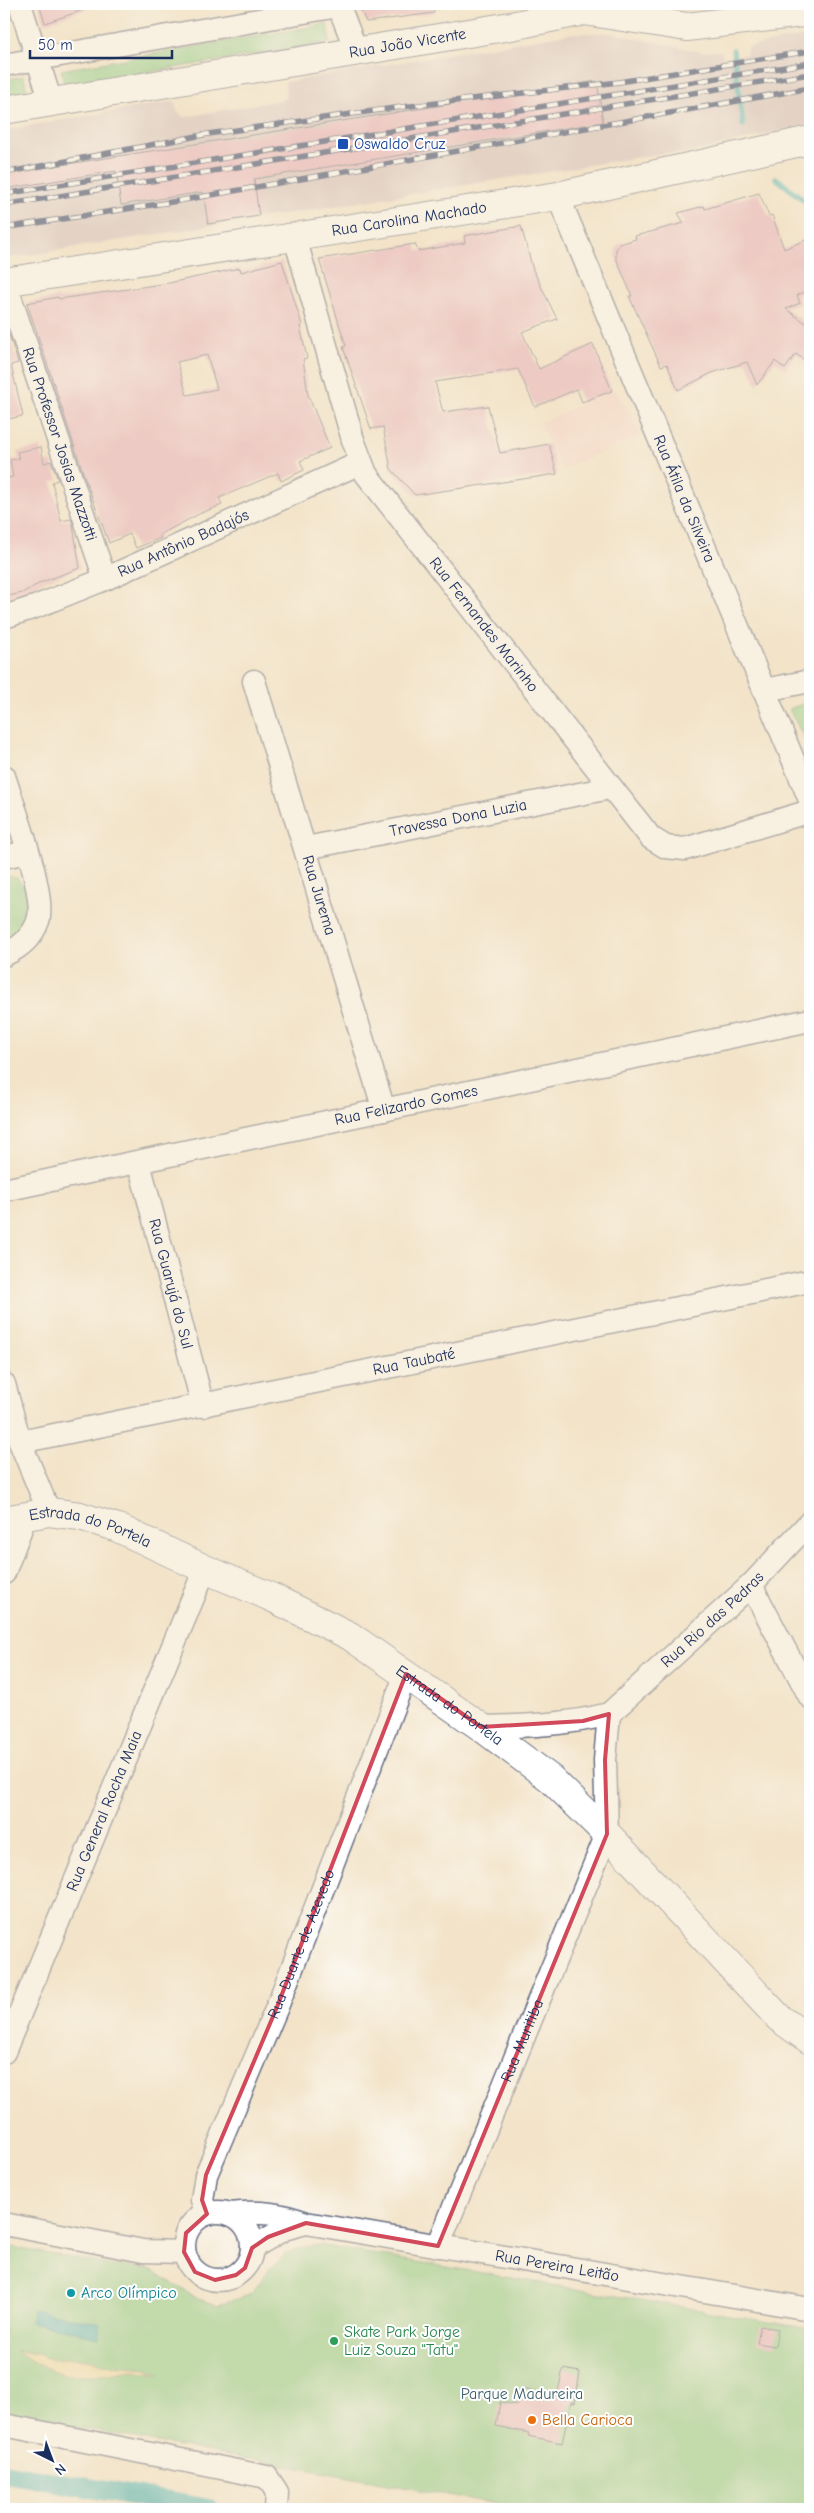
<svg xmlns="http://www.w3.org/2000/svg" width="814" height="2513" viewBox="0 0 814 2513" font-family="'Comic Neue',sans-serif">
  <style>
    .built { fill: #f7d1c9 }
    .industrial { fill: #d2bfc1 }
    .green { fill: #89ce88; stroke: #527e73 }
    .sand { fill: #eeda9e; stroke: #84847e }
    .water { fill: #3eb0b6; stroke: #2c708a }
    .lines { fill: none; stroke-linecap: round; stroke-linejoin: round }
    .stream { stroke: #3eb0b6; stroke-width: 5.5 }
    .canal { stroke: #3eb0b6; stroke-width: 20 }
    .building { fill: #e7aebf; fill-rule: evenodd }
    .minor-casing { stroke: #676e83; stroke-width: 25 }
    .major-casing { stroke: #676e83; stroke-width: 30 }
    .minor { stroke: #fff; stroke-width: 22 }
    .major { stroke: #fff; stroke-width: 28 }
    .rail-casing { stroke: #1b2f5e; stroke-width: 5.5 }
    .rail { stroke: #fff; stroke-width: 4; stroke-dasharray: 11; stroke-linecap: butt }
    .marked { fill: none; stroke: #d1495b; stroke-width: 4; stroke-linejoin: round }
    .transit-dot { fill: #1a4fb4; stroke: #fff; stroke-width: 2 }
    .culture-dot { fill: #0f9aa8; stroke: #fff; stroke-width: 2 }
    .leisure-dot { fill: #2e9e5b; stroke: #fff; stroke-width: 2 }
    .food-dot { fill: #e8710a; stroke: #fff; stroke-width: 2 }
    .labels { text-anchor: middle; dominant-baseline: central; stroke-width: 4; stroke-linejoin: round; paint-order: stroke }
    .street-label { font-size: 16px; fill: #1b2f5e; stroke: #fff }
    .transit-label { font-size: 16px; fill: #164399; stroke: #fff; text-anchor: start }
    .culture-label { font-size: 16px; fill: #0d838f; stroke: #fff; text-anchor: start }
    .leisure-label { font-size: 16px; fill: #27864d; stroke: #fff; text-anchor: start }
    .park-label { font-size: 16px; fill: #3c5f6b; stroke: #fff }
    .food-label { font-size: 16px; fill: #c56008; stroke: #fff; text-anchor: start }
  </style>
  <rect width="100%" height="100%" fill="#fff"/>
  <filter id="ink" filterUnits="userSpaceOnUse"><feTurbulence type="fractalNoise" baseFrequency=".02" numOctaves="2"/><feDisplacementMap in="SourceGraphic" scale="10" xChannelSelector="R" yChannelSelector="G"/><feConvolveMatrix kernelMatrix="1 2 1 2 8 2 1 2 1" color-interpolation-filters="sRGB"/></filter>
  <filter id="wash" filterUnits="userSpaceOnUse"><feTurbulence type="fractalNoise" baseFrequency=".0096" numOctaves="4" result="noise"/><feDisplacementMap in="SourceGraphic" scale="20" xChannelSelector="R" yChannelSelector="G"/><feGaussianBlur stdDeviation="1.12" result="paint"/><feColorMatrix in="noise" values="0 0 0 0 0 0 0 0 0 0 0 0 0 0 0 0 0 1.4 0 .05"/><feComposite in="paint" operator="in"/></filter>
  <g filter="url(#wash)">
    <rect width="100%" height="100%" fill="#f3e4c9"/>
    <path class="built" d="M 616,390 L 641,435 L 562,469 L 539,423 Z"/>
    <path class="industrial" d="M 573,33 L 611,33 L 703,52 L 721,51 L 723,58 L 747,54 L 747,47 L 810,35 L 810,124 L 685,154 L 665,153 L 4,259 L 4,130 L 175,101 L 177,111 L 184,117 L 286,99 L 285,82 Z"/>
    <g class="green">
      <path d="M 327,24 L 330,42 L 65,86 L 61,70 Z"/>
      <path d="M 24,76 L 27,94 L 4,98 L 4,80 Z"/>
      <path d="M 810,701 L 810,749 L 789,709 Z"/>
      <path d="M 4,875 L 17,878 L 28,892 L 29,928 L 4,945 Z"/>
      <path d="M 318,2245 L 810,2329 L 810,2509 L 524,2509 L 4,2414 L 4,2246 L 112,2265 L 150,2269 L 198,2299 L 219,2305 L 251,2294 L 272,2266 L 285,2255 L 299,2248 Z"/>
    </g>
    <path class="sand" d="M 16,2351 L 38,2354 L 52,2360 L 79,2358 L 93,2360 L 103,2364 L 147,2368 L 159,2374 L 132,2370 L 103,2375 L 66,2375 L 38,2365 Z"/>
    <path class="water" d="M 33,2309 L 101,2324 L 98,2337 L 30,2322 Z"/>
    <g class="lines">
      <g class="stream">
        <path d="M 733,50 L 743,125"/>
        <path d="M 776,178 L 810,205"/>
      </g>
      <path class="canal" d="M 4,2473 L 210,2509"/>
    </g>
    <g id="blocks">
      <g class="building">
        <path d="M 39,4 L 95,4 L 95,6 L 45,23 Z"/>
        <path d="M 358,4 L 433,4 L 434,13 L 366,22 Z"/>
        <path d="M 597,81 L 603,122 L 254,179 L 259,216 L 208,224 L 203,192 L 121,205 L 116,171 L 4,189 L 4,174 Z"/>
        <path d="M 759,193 L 769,216 L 772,215 L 784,249 L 810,238 L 810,290 L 797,295 L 800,303 L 786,309 L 810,326 L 810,364 L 796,354 L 785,369 L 775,361 L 757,385 L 747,362 L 712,373 L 678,390 L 667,364 L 661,366 L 629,296 L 632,296 L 616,258 L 616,250 L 619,244 L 636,239 L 635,236 L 684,223 L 678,213 L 704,206 L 705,209 Z"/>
        <path d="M 521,226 L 533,270 L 557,319 L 522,332 L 539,369 L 593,344 L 612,391 L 582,402 L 577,389 L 535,407 L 518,369 L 435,382 L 443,412 L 488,406 L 500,453 L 549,444 L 557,474 L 415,495 L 391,469 L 383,427 L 371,429 L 343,347 L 346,346 L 319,259 L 415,244 L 418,251 L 465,243 L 464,236 Z"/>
        <path d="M 282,261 L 302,325 L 300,326 L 307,358 L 303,359 L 308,395 L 330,448 L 300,461 L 304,470 L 281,481 L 278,473 L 219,498 L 222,505 L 201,513 L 159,535 L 161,538 L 136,548 L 130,534 L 109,543 L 86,481 L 27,303 L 58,297 L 59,299 L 169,283 L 240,268 L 241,272 ZM 207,355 L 217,389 L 187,395 L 177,362 Z"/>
        <path d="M 9,335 L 18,363 L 11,365 L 23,416 L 4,420 L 4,345 Z"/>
        <path d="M 41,447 L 44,463 L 51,461 L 58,480 L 52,482 L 61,521 L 71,519 L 73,525 L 80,568 L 42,582 L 22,593 L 4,597 L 4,539 L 10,538 L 4,517 L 4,479 L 13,477 L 10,460 L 19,459 L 17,452 Z"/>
        <path d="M 760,2326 L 778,2329 L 775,2346 L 757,2343 Z"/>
        <path d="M 563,2369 L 580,2372 L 575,2403 L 571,2402 L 562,2443 L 528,2436 L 529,2433 L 496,2426 L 500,2402 L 517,2405 L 521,2389 L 557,2396 Z"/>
      </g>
    </g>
  </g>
  <g filter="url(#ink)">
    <use href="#blocks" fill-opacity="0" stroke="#676e83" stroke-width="1"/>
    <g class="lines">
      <g class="minor-casing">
        <g id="minor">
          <path d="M 20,4 L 51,102"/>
          <path d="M 338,4 L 356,50"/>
          <path d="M 4,65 L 338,6"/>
          <path id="s1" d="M 558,196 L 810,800"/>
          <path id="s2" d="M 295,238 L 353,440 L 366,474 L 651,838 L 666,847 L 685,849 L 810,811"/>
          <path id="s3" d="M 5,282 L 105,579"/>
          <path id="s4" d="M 4,617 L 35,607 L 105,579 L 360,463"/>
          <path id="s5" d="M 254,681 L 384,1110"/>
          <path d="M 765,690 L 810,681"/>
          <path d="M 4,776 C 13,805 47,895 38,921 C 32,938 20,948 4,955"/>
          <path id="s6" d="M 306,848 L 610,788"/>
          <path d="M 4,857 L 27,852"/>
          <path id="s7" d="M 139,1163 L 203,1406"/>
          <path id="s8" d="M 4,1190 L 810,1020"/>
          <path d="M 4,1384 L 20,1442 L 49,1512"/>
          <path id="s9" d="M 20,1442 L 810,1281"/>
          <path d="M 4,1573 L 26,1515"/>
          <path d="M 751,1585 L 810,1697"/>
          <path id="s10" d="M 481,1727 C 525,1726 567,1725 609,1714 L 751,1585 L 810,1522"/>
          <path id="s11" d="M 4,2052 L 205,1569"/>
          <circle cx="218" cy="2246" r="34"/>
          <path id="s12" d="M 207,2214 L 202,2200 L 206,2175 L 277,2007 L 406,1674"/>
          <path id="s13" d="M 230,2214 C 258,2211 280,2213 306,2223 L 810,2309"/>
          <path d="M 4,2224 L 143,2251 L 184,2252"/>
          <path id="s14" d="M 438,2246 L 607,1834 L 605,1760 L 609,1714"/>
          <path d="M 252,2248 L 284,2229 L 306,2223"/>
          <path d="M 4,2425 L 267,2477 L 277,2492 L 276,2509"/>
        </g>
      </g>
      <g class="major-casing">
        <g id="major">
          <path id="s15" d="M 4,110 L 511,26 L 584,11 L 687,27 L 810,12"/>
          <path id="s16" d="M 4,282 L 558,196 L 810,140"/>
          <path id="s17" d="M 4,1520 L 49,1512 L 80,1516 L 118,1528 L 205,1569 L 271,1597 L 350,1636 L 481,1727 L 551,1779 L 607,1834 L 779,2018 L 810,2040"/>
        </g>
      </g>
      <use href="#minor" class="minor"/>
      <use href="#major" class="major"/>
      <g class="rail-casing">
        <g id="rail">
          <path d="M 4,173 L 208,134 L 402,107 L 619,82 L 810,51"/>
          <path d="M 4,194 L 810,63"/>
          <path d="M 4,205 L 810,74"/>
          <path d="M 4,228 L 178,201 L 810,88"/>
        </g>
      </g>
      <use href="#rail" class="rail"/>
    </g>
  </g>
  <path d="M0 0H814V2513H0ZM 406,1674 L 481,1727 L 583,1721 L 609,1714 L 605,1760 L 607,1834 L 438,2246 L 306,2223 L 268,2237 L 252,2248 L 245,2268 L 236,2275 L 215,2280 L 195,2272 L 184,2252 L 186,2233 L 207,2214 L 202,2200 L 206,2175 L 277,2007 Z" fill="#f3e4c9" fill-opacity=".55" fill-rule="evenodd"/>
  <path class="marked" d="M 406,1674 L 481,1727 L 583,1721 L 609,1714 L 605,1760 L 607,1834 L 438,2246 L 306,2223 L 268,2237 L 252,2248 L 245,2268 L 236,2275 L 215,2280 L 195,2272 L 184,2252 L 186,2233 L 207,2214 L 202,2200 L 206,2175 L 277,2007 Z"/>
  <rect class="transit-dot" x="337" y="138" width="12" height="12" rx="2.5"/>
  <circle class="culture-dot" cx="71" cy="2293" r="5"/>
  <circle class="leisure-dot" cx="334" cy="2341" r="5"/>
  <circle class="food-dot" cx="532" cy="2420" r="5"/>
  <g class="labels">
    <g class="street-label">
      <text stroke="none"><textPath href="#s15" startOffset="409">Rua João Vicente</textPath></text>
      <text stroke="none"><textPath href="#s16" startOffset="410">Rua Carolina Machado</textPath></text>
      <text stroke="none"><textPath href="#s3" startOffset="171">Rua Professor Josias Mazzotti</textPath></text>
      <text stroke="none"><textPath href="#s1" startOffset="328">Rua Átila da Silveira</textPath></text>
      <text stroke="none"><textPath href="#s4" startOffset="194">Rua Antônio Badajós</textPath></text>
      <text stroke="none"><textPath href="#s2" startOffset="438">Rua Fernandes Marinho</textPath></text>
      <text stroke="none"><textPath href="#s6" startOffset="155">Travessa Dona Luzia</textPath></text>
      <text stroke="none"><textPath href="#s5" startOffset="224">Rua Jurema</textPath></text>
      <text stroke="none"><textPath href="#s8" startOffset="411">Rua Felizardo Gomes</textPath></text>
      <text stroke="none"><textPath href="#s7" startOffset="125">Rua Guarujá do Sul</textPath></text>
      <text stroke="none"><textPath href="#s9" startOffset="402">Rua Taubaté</textPath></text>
      <text stroke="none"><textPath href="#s17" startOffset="89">Estrada do Portela</textPath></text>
      <text stroke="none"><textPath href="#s10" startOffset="269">Rua Rio das Pedras</textPath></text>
      <text stroke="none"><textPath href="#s17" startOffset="494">Estrada do Portela</textPath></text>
      <text stroke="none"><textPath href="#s11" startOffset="261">Rua General Rocha Maia</textPath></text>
      <text stroke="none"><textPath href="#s12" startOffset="290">Rua Duarte de Azevedo</textPath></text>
      <text stroke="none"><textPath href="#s14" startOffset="222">Rua Muritiba</textPath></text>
      <text stroke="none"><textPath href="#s13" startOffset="332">Rua Pereira Leitão</textPath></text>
    </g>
    <g class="transit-label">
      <text x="354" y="144">Oswaldo Cruz</text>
    </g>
    <g class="culture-label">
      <text x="81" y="2293">Arco Olímpico</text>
    </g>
    <g class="leisure-label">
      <text x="344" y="2332">Skate Park Jorge<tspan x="344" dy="18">Luiz Souza "Tatu"</tspan></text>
    </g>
    <g class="park-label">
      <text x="522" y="2394">Parque Madureira</text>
    </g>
    <g class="food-label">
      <text x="542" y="2420">Bella Carioca</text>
    </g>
  </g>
  <rect width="814" height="2513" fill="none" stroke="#fff" stroke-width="20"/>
  <g transform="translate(52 2460) rotate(138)" stroke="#ffffff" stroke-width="4" paint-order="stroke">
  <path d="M0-4L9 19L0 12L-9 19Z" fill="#1b2f5e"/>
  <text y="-8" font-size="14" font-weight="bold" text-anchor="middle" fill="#1b2f5e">N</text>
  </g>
  <path d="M30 50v8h142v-8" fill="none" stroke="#1b2f5e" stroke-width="2.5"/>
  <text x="38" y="50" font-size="15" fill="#1b2f5e" stroke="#ffffff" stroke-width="4" paint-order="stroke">50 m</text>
</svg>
